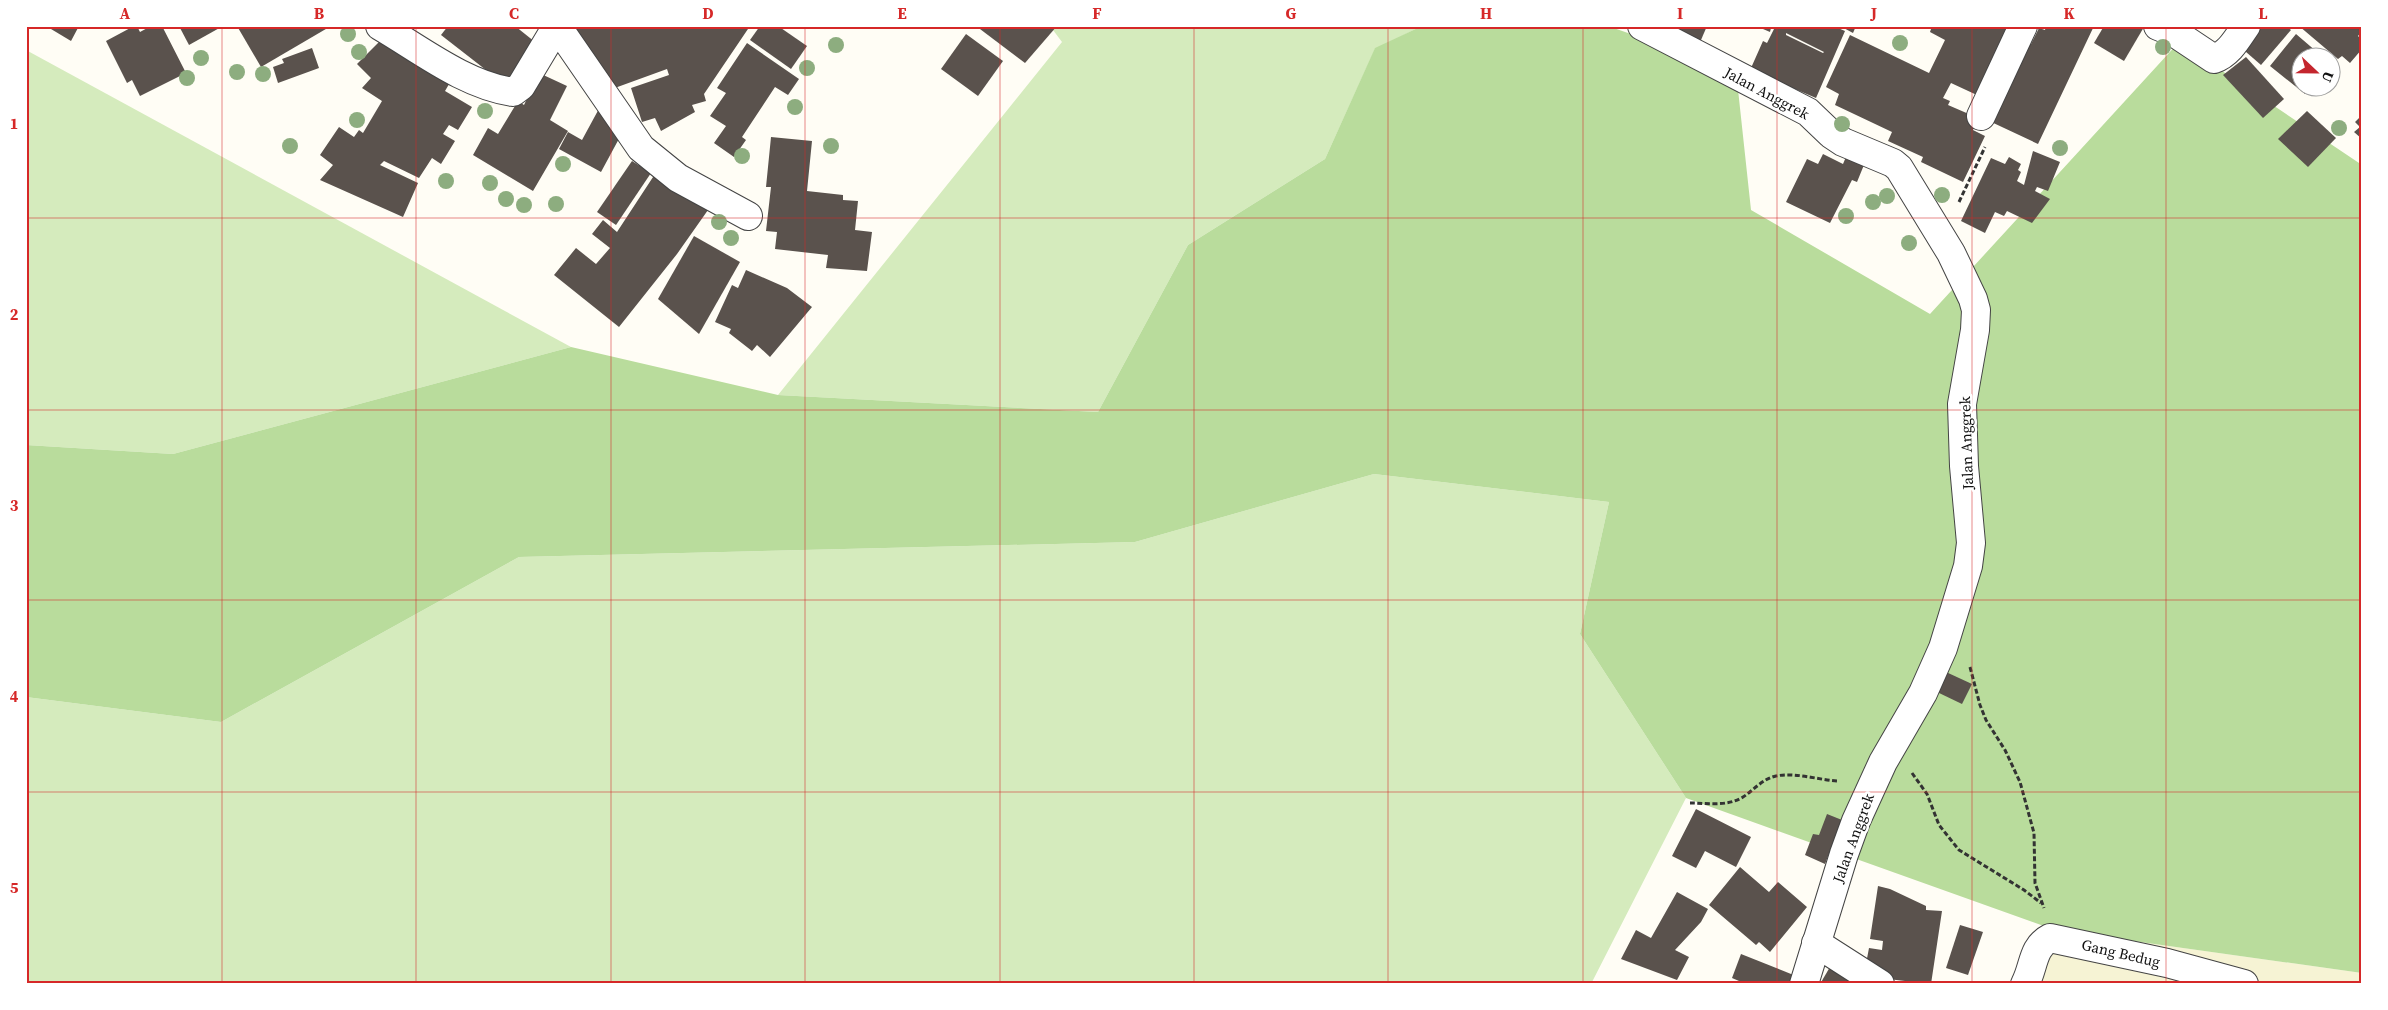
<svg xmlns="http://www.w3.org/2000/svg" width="2388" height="1010" viewBox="0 0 2388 1010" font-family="'Source Serif 4',serif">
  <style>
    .farmland { fill: #f6f3d4 }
    .green { fill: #d5ebbd }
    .forest { fill: #b9dc9c }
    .building { fill: #5a524d; fill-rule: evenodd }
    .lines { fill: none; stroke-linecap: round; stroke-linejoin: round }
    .street-casing { stroke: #444; stroke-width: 30 }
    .path { stroke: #333; stroke-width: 3; stroke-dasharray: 5 2.5; stroke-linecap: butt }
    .street { stroke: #fff; stroke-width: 28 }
    .tree { fill: #8dad7f }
    .grid { fill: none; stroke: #d62828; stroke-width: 1; stroke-opacity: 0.55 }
    .labels { text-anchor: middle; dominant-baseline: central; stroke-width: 5; stroke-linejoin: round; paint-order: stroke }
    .street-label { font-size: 15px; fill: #111; stroke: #fff }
    .neatline { fill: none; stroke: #d62828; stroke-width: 2 }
    .grid-label { font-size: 16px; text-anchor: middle; font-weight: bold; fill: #d62828 }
  </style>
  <rect width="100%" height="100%" fill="#fffdf5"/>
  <path class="farmland" d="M 2055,930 L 2362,973 L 2362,984 L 2035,984 Z"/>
  <g class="green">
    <path d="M 1050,26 L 1422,26 L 1375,49 L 1325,159 L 1188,245 L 1098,412 L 778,395 L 1062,42 Z"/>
    <path d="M 26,50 L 571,347 L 173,454 L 26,445 Z"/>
    <path d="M 1374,474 L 1609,502 L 1580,634 L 1686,798 L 1591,984 L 26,984 L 26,697 L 221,722 L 519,557 L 1135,542 Z"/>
  </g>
  <path class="forest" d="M 1422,26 L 1608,26 L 1736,71 L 1751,210 L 1930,314 L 2179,42 L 2362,165 L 2362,973 L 2055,930 L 1686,798 L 1580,634 L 1609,502 L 1374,474 L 1135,542 L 519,557 L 221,722 L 26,697 L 26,445 L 173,454 L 571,347 L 778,395 L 1098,412 L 1188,245 L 1325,159 L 1375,48 Z"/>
  <g class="building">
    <path d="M 46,26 L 79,26 L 71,41 Z"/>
    <path d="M 134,26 L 137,26 L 140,32 L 151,26 L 162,26 L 186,73 L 140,96 L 132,80 L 127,83 L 106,41 Z"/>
    <path d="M 179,26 L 223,26 L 189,45 Z"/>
    <path d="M 237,26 L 331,26 L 261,67 Z"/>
    <path d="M 448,26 L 515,26 L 535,42 L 510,80 L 504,84 L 441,35 Z"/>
    <path d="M 568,26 L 750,26 L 704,94 L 706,101 L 692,105 L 695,112 L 661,131 L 655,118 L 642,122 L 631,88 L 669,75 L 667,69 L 612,89 Z"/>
    <path d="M 760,26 L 778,26 L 807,46 L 791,69 L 750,40 Z"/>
    <path d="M 976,26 L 1057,26 L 1025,63 Z"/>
    <path d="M 1659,26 L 1707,26 L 1698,47 Z"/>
    <path d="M 1756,26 L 1840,26 L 1838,28 L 1845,31 L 1816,98 L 1795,89 L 1793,93 L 1762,79 L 1765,74 L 1751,68 L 1763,41 L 1767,43 L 1774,29 L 1771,28 L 1770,32 ZM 1786,33 L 1824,52 L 1823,53 L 1786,35 Z"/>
    <path d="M 1840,26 L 1856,26 L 1853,33 Z"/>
    <path d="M 1932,26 L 2011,26 L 1979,96 L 1951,83 L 1943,98 L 1950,101 L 1948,105 L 1978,118 L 1973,130 L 1985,136 L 1963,182 L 1921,162 L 1923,157 L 1888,141 L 1892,132 L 1835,105 L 1839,94 L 1826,87 L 1850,35 L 1929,73 L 1945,40 L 1930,32 Z"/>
    <path d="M 2046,26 L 2094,26 L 2038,144 L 1987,120 L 2024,41 L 2031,44 L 2039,28 L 2045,30 Z"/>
    <path d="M 2104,26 L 2144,27 L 2124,61 L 2094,43 Z"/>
    <path d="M 2254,26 L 2286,26 L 2291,30 L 2261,65 L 2238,45 Z"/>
    <path d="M 2299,26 L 2362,26 L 2362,31 L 2358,36 L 2362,40 L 2362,49 L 2350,63 L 2342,56 L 2338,59 Z"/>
    <path d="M 966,34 L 1003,61 L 978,96 L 941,69 Z"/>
    <path d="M 2296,34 L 2324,58 L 2300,58 L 2300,88 L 2310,88 L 2305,94 L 2270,66 Z"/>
    <path d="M 384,37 L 452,79 L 445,91 L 472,107 L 458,130 L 449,125 L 443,134 L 455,141 L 441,164 L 432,158 L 419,178 L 384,161 L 380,165 L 418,183 L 403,217 L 320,180 L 333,165 L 320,155 L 339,127 L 354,137 L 359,130 L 363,133 L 382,101 L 362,88 L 371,78 L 357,64 Z"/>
    <path d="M 747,43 L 799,79 L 788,95 L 775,87 L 742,137 L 746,140 L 734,157 L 714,143 L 726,126 L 710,116 L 726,93 L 717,88 Z"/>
    <path d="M 312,48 L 319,68 L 278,83 L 273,67 L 284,63 L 282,59 Z"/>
    <path d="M 2246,57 L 2284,99 L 2263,118 L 2223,75 Z"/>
    <path d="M 539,73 L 567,86 L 550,120 L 568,131 L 533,191 L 473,155 L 488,128 L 498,134 L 518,101 L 524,105 Z"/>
    <path d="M 601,105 L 621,135 L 601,172 L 559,149 L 568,132 L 582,140 Z"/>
    <path d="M 2307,111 L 2336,138 L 2308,167 L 2278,139 Z"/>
    <path d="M 2362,115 L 2362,139 L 2354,132 L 2360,127 L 2355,122 Z"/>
    <path d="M 771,137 L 812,141 L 807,191 L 843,195 L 843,200 L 858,201 L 855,230 L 872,232 L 867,271 L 826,268 L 828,255 L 775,249 L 777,232 L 766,231 L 771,187 L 766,187 Z"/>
    <path d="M 2033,151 L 2060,162 L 2048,191 L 2037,187 L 2035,191 L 2050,199 L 2032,223 L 2007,211 L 2004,216 L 1995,212 L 1985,233 L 1961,221 L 1991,158 L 2005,164 L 2009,157 L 2021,164 L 2018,170 L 2021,172 L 2017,181 L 2024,185 Z"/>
    <path d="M 1848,152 L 1866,160 L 1857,182 L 1852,180 L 1830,223 L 1786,202 L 1807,159 L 1818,164 L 1823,154 L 1843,164 Z"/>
    <path d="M 632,161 L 651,173 L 616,225 L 597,212 Z"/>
    <path d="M 655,174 L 708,210 L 677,254 L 619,327 L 554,275 L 576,248 L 596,264 L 610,248 L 592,234 L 603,220 L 617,232 Z"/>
    <path d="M 694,236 L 740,262 L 699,334 L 658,299 Z"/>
    <path d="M 746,270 L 787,288 L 812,307 L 770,357 L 757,345 L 752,351 L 729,333 L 731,329 L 715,322 L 732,285 L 738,288 Z"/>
    <path d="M 1946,672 L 1972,684 L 1962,704 L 1937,692 Z"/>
    <path d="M 1696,809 L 1751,837 L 1736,867 L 1705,851 L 1696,868 L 1672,856 Z"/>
    <path d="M 1827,814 L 1842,820 L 1825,864 L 1805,855 L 1813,834 L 1819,835 Z"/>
    <path d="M 1740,867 L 1769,892 L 1778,882 L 1807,907 L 1770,952 L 1759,942 L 1756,945 L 1709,905 Z"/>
    <path d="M 1878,886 L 1890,889 L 1926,906 L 1926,910 L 1942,911 L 1931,984 L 1879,978 L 1865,969 L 1869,948 L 1882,950 L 1883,941 L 1870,939 Z"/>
    <path d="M 1677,892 L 1708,909 L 1701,922 L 1675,950 L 1689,957 L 1677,980 L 1621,959 L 1636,930 L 1651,938 Z"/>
    <path d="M 1960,925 L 1983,932 L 1968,975 L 1946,968 Z"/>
    <path d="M 1741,954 L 1801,978 L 1799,984 L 1746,984 L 1732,978 Z"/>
    <path d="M 1830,967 L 1860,984 L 1820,984 Z"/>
  </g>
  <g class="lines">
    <g class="street-casing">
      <g id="street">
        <path d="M 380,26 C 421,50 465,85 513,92 L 521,86 L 557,26"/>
        <path d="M 557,26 L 641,148 L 678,178 L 748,216"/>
        <path d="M 1642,26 L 1808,112 L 1831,134 L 1843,142 L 1893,163 L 1899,168 L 1951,253 L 1973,299 L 1976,310 L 1975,330 L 1962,404 L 1964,466 L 1971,543 L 1968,566 L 1943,648 L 1923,693 L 1883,762 L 1856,821 L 1844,854 L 1804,984"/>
        <path d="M 2158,26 L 2175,33 L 2214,59 C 2229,54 2237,39 2246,26"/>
        <path d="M 1981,116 L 2023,26"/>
        <path d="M 1816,943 L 1880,984"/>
        <path d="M 2025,984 C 2034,968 2032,947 2050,938 L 2167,963 L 2244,984"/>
      </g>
    </g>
    <g class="path">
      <path d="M 1959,202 L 1985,147"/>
      <path d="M 1970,667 L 1980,705 L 1986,720 L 2005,750 L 2020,782 L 2034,833 L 2035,883 L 2044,908"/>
      <path d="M 1912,773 L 1927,794 L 1939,825 L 1959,850 L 2024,890 L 2041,903"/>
      <path d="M 1690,803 C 1707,803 1727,807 1743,797 C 1754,790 1762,779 1776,776 C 1796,772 1818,780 1838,781"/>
    </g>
    <use href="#street" class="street"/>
  </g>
  <g class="tree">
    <circle cx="348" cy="34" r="8"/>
    <circle cx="1900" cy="43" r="8"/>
    <circle cx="836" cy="45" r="8"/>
    <circle cx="2163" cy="47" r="8"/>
    <circle cx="359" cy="52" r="8"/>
    <circle cx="201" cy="58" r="8"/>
    <circle cx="807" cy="68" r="8"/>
    <circle cx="237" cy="72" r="8"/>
    <circle cx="263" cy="74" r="8"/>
    <circle cx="187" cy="78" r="8"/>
    <circle cx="795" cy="107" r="8"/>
    <circle cx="485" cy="111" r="8"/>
    <circle cx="357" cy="120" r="8"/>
    <circle cx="1842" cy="124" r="8"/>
    <circle cx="2339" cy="128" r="8"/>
    <circle cx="290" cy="146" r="8"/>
    <circle cx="831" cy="146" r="8"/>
    <circle cx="2060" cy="148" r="8"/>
    <circle cx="742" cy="156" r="8"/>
    <circle cx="563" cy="164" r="8"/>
    <circle cx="446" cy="181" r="8"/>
    <circle cx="490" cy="183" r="8"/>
    <circle cx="1942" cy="195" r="8"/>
    <circle cx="1887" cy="196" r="8"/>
    <circle cx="506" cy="199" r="8"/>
    <circle cx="1873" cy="202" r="8"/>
    <circle cx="556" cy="204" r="8"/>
    <circle cx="524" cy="205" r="8"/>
    <circle cx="1846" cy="216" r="8"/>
    <circle cx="719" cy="222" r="8"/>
    <circle cx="731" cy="238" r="8"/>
    <circle cx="1909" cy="243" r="8"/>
  </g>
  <path class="grid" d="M 222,26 L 222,984M 416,26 L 416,984M 611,26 L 611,984M 805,26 L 805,984M 1000,26 L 1000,984M 1194,26 L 1194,984M 1388,26 L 1388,984M 1583,26 L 1583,984M 1777,26 L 1777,984M 1972,26 L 1972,984M 2166,26 L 2166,984M 26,218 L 2362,218M 26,410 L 2362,410M 26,600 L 2362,600M 26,792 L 2362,792"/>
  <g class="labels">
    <g class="street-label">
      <text transform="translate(1767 93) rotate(28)">Jalan Anggrek</text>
      <text transform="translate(1966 443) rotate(-92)">Jalan Anggrek</text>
      <text transform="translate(1853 838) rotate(-70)">Jalan Anggrek</text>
      <text transform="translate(2121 953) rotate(13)">Gang Bedug</text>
    </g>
  </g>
  <rect width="2388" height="1010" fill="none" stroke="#ffffff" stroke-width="55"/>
  <g transform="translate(2316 72) rotate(112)"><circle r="24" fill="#ffffff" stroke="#a0a0a0"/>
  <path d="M0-4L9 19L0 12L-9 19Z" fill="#c4262e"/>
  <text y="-8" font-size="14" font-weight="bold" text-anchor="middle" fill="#111111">U</text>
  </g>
  <rect x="28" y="28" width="2332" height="954" class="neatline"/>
  <g class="grid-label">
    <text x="125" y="19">A</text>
    <text x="319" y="19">B</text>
    <text x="514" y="19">C</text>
    <text x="708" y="19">D</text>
    <text x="902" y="19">E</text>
    <text x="1097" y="19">F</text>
    <text x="1291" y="19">G</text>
    <text x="1486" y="19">H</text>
    <text x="1680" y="19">I</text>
    <text x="1874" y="19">J</text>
    <text x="2069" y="19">K</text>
    <text x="2263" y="19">L</text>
    <text x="14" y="129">1</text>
    <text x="14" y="320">2</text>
    <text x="14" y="511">3</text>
    <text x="14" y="702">4</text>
    <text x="14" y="893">5</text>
  </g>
</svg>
